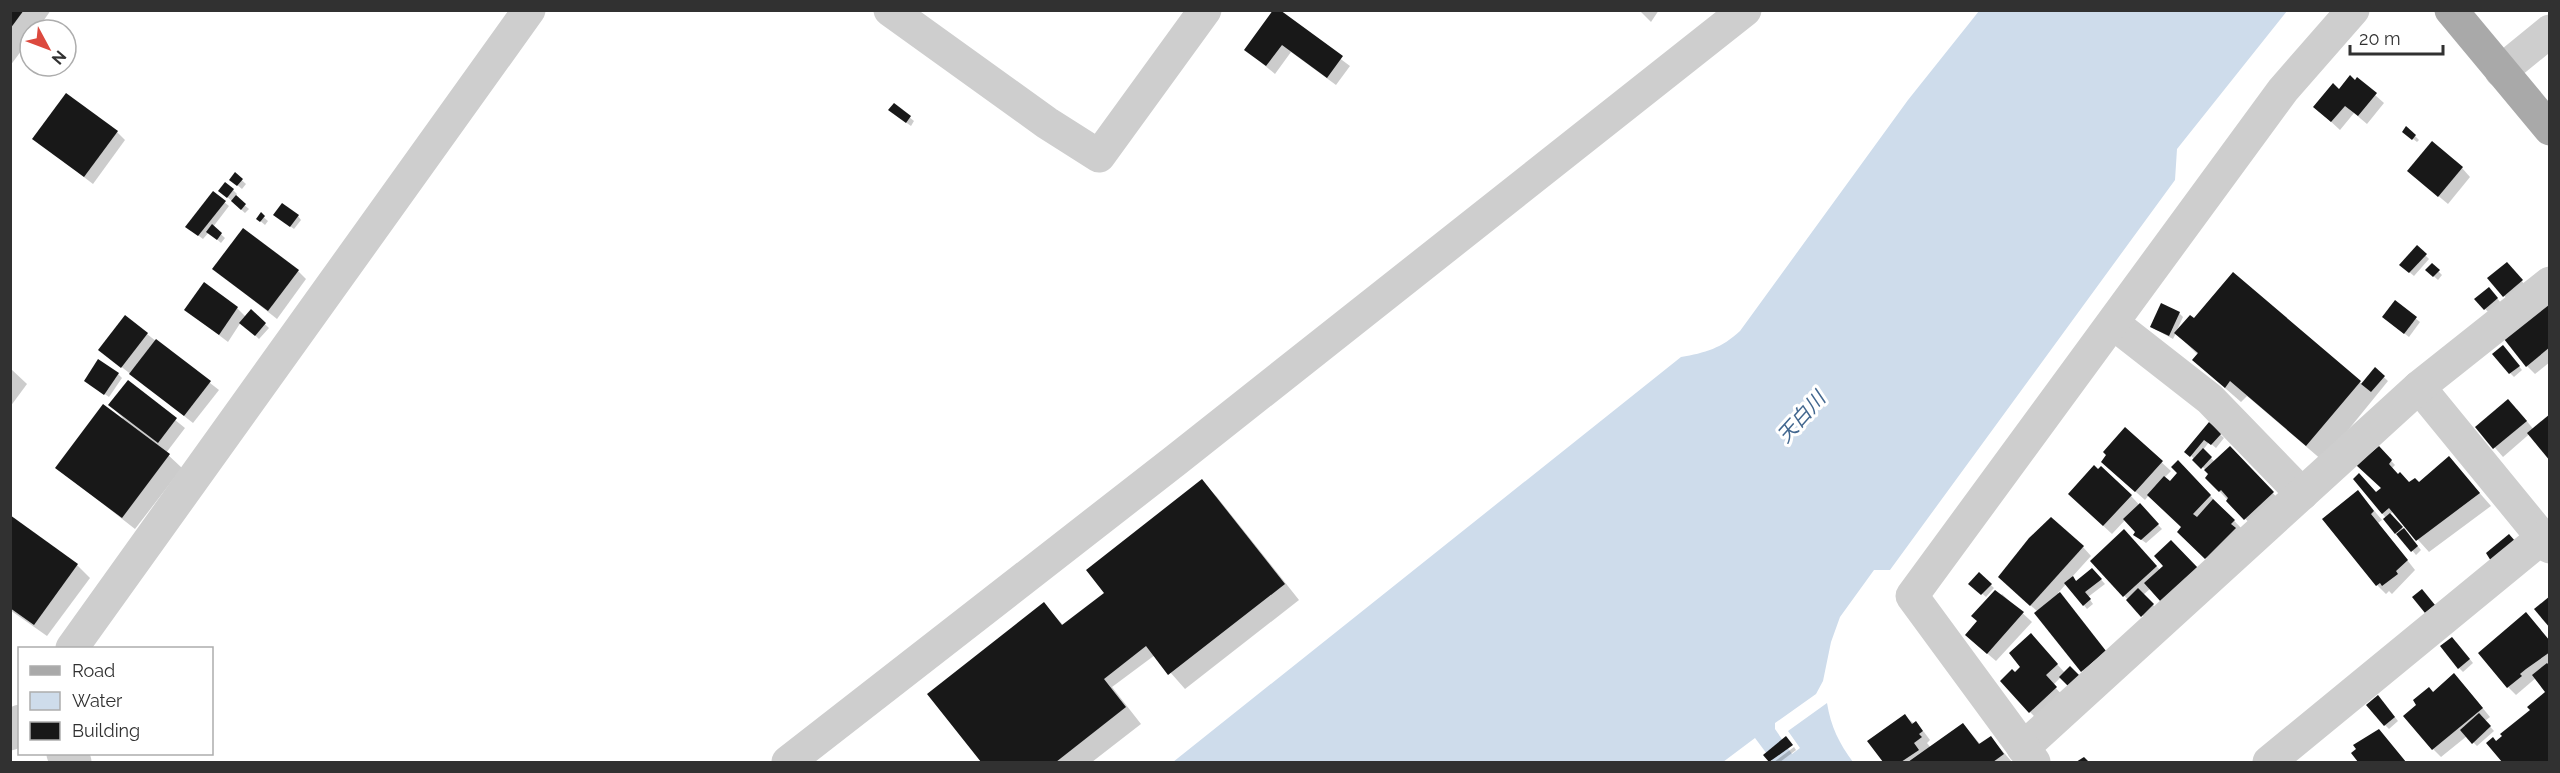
<svg xmlns="http://www.w3.org/2000/svg" width="2560" height="773" viewBox="0 0 2560 773" font-family="Raleway,'Noto Sans JP',sans-serif">
  <style>
    .water { fill: #cedceb }
    .shadow { fill: #0003 }
    .building { fill: #181818 }
    .lines { fill: none; stroke-linecap: round; stroke-linejoin: round }
    .minor { stroke: #cecece; stroke-width: 33 }
    .major { stroke: #a9a9a9; stroke-width: 33 }
    .labels { text-anchor: middle; dominant-baseline: central; stroke-width: 6; stroke-linejoin: round; paint-order: stroke }
    .water-label { font-size: 20px; font-style: italic; fill: #42678f; stroke: #fff }
  </style>
  <rect width="100%" height="100%" fill="#fff"/>
  <path class="water" d="M 1979,11 L 2287,11 L 2177,149 L 2175,180 L 1890,570 L 1874,570 L 1840,617 L 1831,642 L 1823,681 L 1816,694 L 1775,723 L 1775,729 L 1792,754 L 1800,748 L 1788,731 L 1827,703 C 1831,727 1839,743 1853,762 L 1773,762 L 1755,738 L 1723,762 L 1173,762 L 1681,357 C 1705,353 1722,348 1740,331 L 1908,100 Z"/>
  <g class="shadow">
    <path d="M 10,10 L 51,10 L 37,30 L 30,30 L 30,39 L 10,66 Z"/>
    <path d="M 1275,10 L 1350,66 L 1336,85 L 1291,52 L 1275,74 L 1246,50 Z"/>
    <path d="M 1639,10 L 1659,10 L 1651,22 Z"/>
    <path d="M 2357,79 L 2384,103 L 2367,124 L 2354,113 L 2340,130 L 2315,107 Z"/>
    <path d="M 894,105 L 914,121 L 911,126 L 894,114 Z"/>
    <path d="M 117,132 L 125,140 L 93,184 L 34,139 Z"/>
    <path d="M 2408,135 L 2415,136 L 2419,140 L 2417,142 Z"/>
    <path d="M 2462,168 L 2470,177 L 2448,204 L 2418,179 Z"/>
    <path d="M 235,174 L 246,184 L 242,189 L 231,180 Z"/>
    <path d="M 233,190 L 237,194 L 235,197 L 249,209 L 245,213 L 224,194 Z"/>
    <path d="M 213,193 L 229,206 L 213,227 L 225,238 L 221,243 L 209,232 L 203,239 L 191,230 Z"/>
    <path d="M 261,215 L 268,221 L 265,225 L 258,219 Z"/>
    <path d="M 298,216 L 301,220 L 294,229 L 279,218 Z"/>
    <path d="M 2417,247 L 2429,259 L 2414,276 L 2401,265 Z"/>
    <path d="M 2432,265 L 2442,275 L 2438,280 L 2427,270 Z"/>
    <path d="M 2511,268 L 2525,285 L 2508,300 L 2489,279 Z"/>
    <path d="M 214,269 L 298,271 L 306,279 L 277,319 Z"/>
    <path d="M 2233,274 L 2363,385 L 2375,369 L 2388,381 L 2323,461 L 2247,396 L 2241,402 L 2210,375 L 2194,360 L 2198,355 L 2176,333 L 2173,339 L 2151,327 L 2179,313 L 2183,317 L 2177,330 L 2194,320 Z"/>
    <path d="M 2493,293 L 2501,303 L 2489,313 L 2476,299 Z"/>
    <path d="M 2395,302 L 2420,322 L 2409,337 L 2388,321 Z"/>
    <path d="M 2550,304 L 2550,362 L 2535,374 L 2527,366 Z"/>
    <path d="M 237,308 L 246,317 L 251,311 L 269,328 L 259,339 L 241,322 L 228,342 L 186,310 Z"/>
    <path d="M 125,317 L 219,390 L 193,423 L 100,350 Z"/>
    <path d="M 2507,351 L 2522,370 L 2514,377 L 2510,373 Z"/>
    <path d="M 10,368 L 27,384 L 10,407 Z"/>
    <path d="M 118,374 L 122,378 L 109,397 L 90,384 Z"/>
    <path d="M 128,382 L 185,428 L 166,453 L 182,468 L 135,529 L 57,468 L 123,418 L 110,405 Z"/>
    <path d="M 2517,409 L 2534,430 L 2503,457 L 2477,427 Z"/>
    <path d="M 2209,424 L 2224,438 L 2216,448 L 2209,442 L 2203,450 L 2215,462 L 2239,456 L 2281,502 L 2254,528 L 2207,478 L 2210,474 L 2186,451 Z"/>
    <path d="M 2125,429 L 2171,471 L 2164,478 L 2170,483 L 2179,473 L 2178,462 L 2243,530 L 2215,566 L 2179,532 L 2183,527 L 2149,495 L 2145,500 L 2111,470 Z"/>
    <path d="M 2379,448 L 2395,465 L 2392,468 L 2398,476 L 2410,484 L 2419,484 L 2449,458 L 2491,506 L 2429,552 L 2393,512 L 2390,514 L 2421,550 L 2416,555 L 2355,480 L 2376,494 L 2383,488 Z"/>
    <path d="M 1202,481 L 1217,497 L 1299,600 L 1185,689 L 1155,655 L 1112,687 L 1141,724 L 1092,762 L 983,762 L 929,694 L 1044,604 L 1064,626 L 1110,598 Z"/>
    <path d="M 2131,496 L 2162,529 L 2146,543 L 2135,535 L 2137,532 L 2126,519 L 2112,534 L 2078,502 Z"/>
    <path d="M 2366,501 L 2382,520 L 2378,523 L 2415,570 L 2392,594 L 2389,591 L 2386,594 L 2377,585 L 2324,520 Z"/>
    <path d="M 10,517 L 77,565 L 90,578 L 47,636 L 10,610 Z"/>
    <path d="M 2132,540 L 2160,570 L 2206,578 L 2151,588 L 2143,595 L 2157,609 L 2146,619 L 2092,561 Z"/>
    <path d="M 2083,547 L 2091,556 L 2072,577 L 2077,582 L 2096,574 L 2105,584 L 2088,597 L 2093,604 L 2087,609 L 2066,584 L 2058,593 L 2114,661 L 2090,680 L 2038,612 L 2008,585 Z"/>
    <path d="M 1979,574 L 1994,588 L 1986,597 L 1970,583 Z"/>
    <path d="M 2002,594 L 2032,622 L 1996,661 L 1975,643 L 1978,621 Z"/>
    <path d="M 2456,642 L 2473,663 L 2463,672 L 2459,668 Z"/>
    <path d="M 2550,642 L 2550,666 L 2516,695 L 2508,687 Z"/>
    <path d="M 2039,644 L 2065,673 L 2053,685 L 2064,697 L 2038,720 L 2030,712 L 2015,673 Z"/>
    <path d="M 2463,684 L 2490,717 L 2485,721 L 2494,731 L 2477,746 L 2467,736 L 2441,757 L 2433,749 L 2433,694 Z"/>
    <path d="M 2550,699 L 2550,762 L 2504,762 L 2488,744 L 2496,742 Z"/>
    <path d="M 2382,701 L 2398,721 L 2389,729 L 2385,725 Z"/>
    <path d="M 1905,716 L 1924,732 L 1930,740 L 1927,743 L 1931,748 L 1963,724 L 1981,745 L 1991,738 L 2012,762 L 1885,762 L 1870,741 Z"/>
    <path d="M 2387,740 L 2406,762 L 2360,762 L 2353,753 Z"/>
    <path d="M 1794,747 L 1796,750 L 1780,762 L 1774,762 Z"/>
  </g>
  <g class="building">
    <path d="M 10,10 L 24,10 L 10,29 Z"/>
    <path d="M 1273,10 L 1280,10 L 1343,56 L 1327,78 L 1282,45 L 1266,66 L 1244,50 Z"/>
    <path d="M 2350,75 L 2355,80 L 2357,77 L 2377,93 L 2358,116 L 2345,106 L 2331,122 L 2313,107 L 2333,83 L 2339,89 Z"/>
    <path d="M 66,93 L 118,131 L 84,177 L 32,139 Z"/>
    <path d="M 894,103 L 911,116 L 906,123 L 888,110 Z"/>
    <path d="M 2406,126 L 2416,135 L 2412,140 L 2402,132 Z"/>
    <path d="M 2432,141 L 2463,167 L 2438,197 L 2407,171 Z"/>
    <path d="M 235,172 L 243,179 L 237,186 L 229,180 Z"/>
    <path d="M 225,182 L 234,189 L 227,198 L 218,191 Z"/>
    <path d="M 213,191 L 226,201 L 198,236 L 185,227 Z"/>
    <path d="M 236,195 L 246,204 L 241,210 L 231,201 Z"/>
    <path d="M 282,203 L 299,215 L 290,227 L 273,215 Z"/>
    <path d="M 261,212 L 265,216 L 260,222 L 256,219 Z"/>
    <path d="M 212,224 L 222,233 L 217,240 L 206,232 Z"/>
    <path d="M 243,228 L 299,270 L 268,311 L 212,269 Z"/>
    <path d="M 2417,245 L 2427,254 L 2409,273 L 2399,265 Z"/>
    <path d="M 2507,262 L 2523,280 L 2503,297 L 2487,278 Z"/>
    <path d="M 2432,263 L 2440,270 L 2433,277 L 2425,270 Z"/>
    <path d="M 2233,272 L 2361,381 L 2306,446 L 2230,381 L 2225,388 L 2192,360 L 2198,353 L 2174,333 L 2190,315 L 2194,318 Z"/>
    <path d="M 204,282 L 238,307 L 219,335 L 184,310 Z"/>
    <path d="M 2489,287 L 2498,298 L 2484,310 L 2474,299 Z"/>
    <path d="M 2395,300 L 2417,317 L 2404,334 L 2382,317 Z"/>
    <path d="M 2550,302 L 2550,347 L 2526,367 L 2504,339 Z"/>
    <path d="M 2161,303 L 2180,312 L 2169,336 L 2150,327 Z"/>
    <path d="M 251,309 L 266,323 L 255,336 L 239,323 Z"/>
    <path d="M 125,315 L 148,333 L 121,368 L 98,350 Z"/>
    <path d="M 156,339 L 211,381 L 184,416 L 129,374 Z"/>
    <path d="M 2503,345 L 2520,366 L 2509,374 L 2492,354 Z"/>
    <path d="M 98,359 L 119,373 L 104,395 L 84,381 Z"/>
    <path d="M 2375,367 L 2385,376 L 2371,392 L 2361,384 Z"/>
    <path d="M 128,380 L 177,418 L 158,443 L 108,405 Z"/>
    <path d="M 2508,399 L 2527,421 L 2493,449 L 2475,427 Z"/>
    <path d="M 103,404 L 170,454 L 122,518 L 55,468 Z"/>
    <path d="M 2550,414 L 2550,461 L 2527,433 Z"/>
    <path d="M 2209,422 L 2222,433 L 2211,445 L 2204,440 L 2190,457 L 2184,452 Z"/>
    <path d="M 2125,427 L 2163,461 L 2135,492 L 2101,462 L 2106,455 L 2103,452 Z"/>
    <path d="M 2230,446 L 2274,492 L 2244,520 L 2226,501 L 2228,498 L 2221,490 L 2219,492 L 2205,478 L 2208,474 L 2204,470 Z"/>
    <path d="M 2379,446 L 2392,460 L 2389,464 L 2398,474 L 2400,472 L 2409,482 L 2415,478 L 2419,482 L 2449,456 L 2480,493 L 2416,541 L 2389,508 L 2382,514 L 2353,479 L 2359,473 L 2376,492 L 2381,488 L 2356,465 Z"/>
    <path d="M 2203,448 L 2212,457 L 2201,469 L 2192,460 Z"/>
    <path d="M 2178,460 L 2211,495 L 2193,514 L 2197,517 L 2213,499 L 2235,520 L 2231,524 L 2236,528 L 2205,559 L 2177,532 L 2181,527 L 2147,495 L 2164,476 L 2170,481 L 2177,473 L 2171,467 Z"/>
    <path d="M 2094,465 L 2098,469 L 2101,466 L 2132,495 L 2103,526 L 2068,494 Z"/>
    <path d="M 1202,479 L 1285,584 L 1168,675 L 1146,646 L 1104,679 L 1126,707 L 1056,762 L 981,762 L 927,694 L 1044,602 L 1062,625 L 1104,593 L 1086,570 Z"/>
    <path d="M 2358,490 L 2374,511 L 2371,514 L 2408,560 L 2396,571 L 2398,574 L 2382,586 L 2380,583 L 2376,586 L 2322,519 Z"/>
    <path d="M 2140,503 L 2159,524 L 2141,540 L 2133,535 L 2135,532 L 2123,519 Z"/>
    <path d="M 2390,513 L 2403,527 L 2395,534 L 2383,519 Z"/>
    <path d="M 10,515 L 78,564 L 34,625 L 10,608 Z"/>
    <path d="M 2051,517 L 2084,546 L 2030,606 L 1998,577 L 2029,538 Z"/>
    <path d="M 2404,528 L 2418,546 L 2411,552 L 2396,534 Z"/>
    <path d="M 2124,529 L 2157,566 L 2123,597 L 2090,561 Z"/>
    <path d="M 2509,534 L 2515,541 L 2491,561 L 2486,553 Z"/>
    <path d="M 2171,540 L 2198,568 L 2161,602 L 2144,583 L 2163,566 L 2154,556 Z"/>
    <path d="M 2092,568 L 2102,579 L 2085,592 L 2091,599 L 2083,606 L 2064,583 L 2073,576 L 2076,581 Z"/>
    <path d="M 1979,572 L 1992,584 L 1981,595 L 1968,584 Z"/>
    <path d="M 2138,588 L 2154,604 L 2141,617 L 2126,600 Z"/>
    <path d="M 2422,589 L 2435,605 L 2425,613 L 2412,597 Z"/>
    <path d="M 1995,590 L 2024,612 L 1987,654 L 1965,635 L 1977,621 L 1971,616 Z"/>
    <path d="M 2060,592 L 2106,651 L 2081,672 L 2034,613 Z"/>
    <path d="M 2550,596 L 2550,628 L 2534,609 Z"/>
    <path d="M 2526,612 L 2550,641 L 2550,652 L 2526,669 L 2520,674 L 2522,676 L 2507,688 L 2478,653 Z"/>
    <path d="M 2031,633 L 2058,664 L 2046,675 L 2057,687 L 2029,713 L 2000,681 L 2012,669 L 2015,672 L 2020,667 L 2009,653 Z"/>
    <path d="M 2452,637 L 2470,659 L 2458,669 L 2440,646 Z"/>
    <path d="M 2547,663 L 2550,666 L 2550,762 L 2502,762 L 2486,743 L 2493,737 L 2496,741 L 2502,736 L 2500,734 L 2530,710 L 2527,707 L 2545,692 L 2532,675 Z"/>
    <path d="M 2070,666 L 2080,676 L 2069,687 L 2059,677 Z"/>
    <path d="M 2454,673 L 2483,708 L 2432,750 L 2403,716 L 2416,705 L 2413,700 L 2429,687 L 2433,692 Z"/>
    <path d="M 2378,695 L 2395,717 L 2384,726 L 2366,705 Z"/>
    <path d="M 2479,713 L 2491,726 L 2472,744 L 2460,730 Z"/>
    <path d="M 1905,714 L 1912,724 L 1916,721 L 1923,731 L 1919,734 L 1922,737 L 1914,743 L 1919,750 L 1901,762 L 1883,762 L 1867,741 Z"/>
    <path d="M 1963,723 L 1979,744 L 1991,736 L 2004,754 L 1993,762 L 1908,762 Z"/>
    <path d="M 2379,729 L 2406,762 L 2358,762 L 2351,753 L 2356,749 L 2353,745 Z"/>
    <path d="M 1786,736 L 1793,745 L 1769,762 L 1763,755 Z"/>
    <path d="M 2084,757 L 2089,762 L 2076,762 Z"/>
  </g>
  <g class="lines">
    <g class="minor">
      <path d="M 890,10 L 1047,123 L 1099,156 L 1205,10"/>
      <path d="M 2501,71 L 2550,31"/>
      <path d="M 2114,324 L 2210,399 L 2302,494"/>
      <path d="M 2419,387 L 2550,547"/>
      <path d="M 72,648 L 529,10"/>
      <path d="M 10,734 L 20,721"/>
      <path d="M 2023,748 L 2419,387 L 2550,283"/>
      <path d="M 63,754 L 75,762"/>
      <path d="M 788,762 L 1176,460 L 1745,10"/>
      <path d="M 2034,762 L 1912,596 L 2283,90 L 2353,10"/>
      <path d="M 2269,762 L 2542,538"/>
    </g>
    <path class="major" d="M 2451,10 L 2550,129"/>
  </g>
  <g class="labels">
    <g class="water-label">
      <text transform="translate(1801 417) rotate(-48)">天白川</text>
    </g>
  </g>
  <rect width="2560" height="773" fill="none" stroke="#313131" stroke-width="24"/>
  <rect x="18" y="647" width="195" height="108" fill="#ffffff" stroke="#adadad" stroke-width="1.5"/>
  <rect x="30" y="666" width="30" height="9" fill="#a9a9a9" stroke="#adadad" stroke-width="1.5"/>
  <text x="72" y="677" font-size="18" fill="#313131">Road</text>
  <rect x="30" y="692" width="30" height="18" fill="#cedceb" stroke="#adadad" stroke-width="1.5"/>
  <text x="72" y="707" font-size="18" fill="#313131">Water</text>
  <rect x="30" y="722" width="30" height="18" fill="#181818" stroke="#adadad" stroke-width="1.5"/>
  <text x="72" y="737" font-size="18" fill="#313131">Building</text>
  <g transform="translate(48 48) rotate(131)"><circle r="28" fill="#ffffff" stroke="#adadad" stroke-width="1.5"/>
  <path d="M0-4.5L10 22L0 15L-10 22Z" fill="#dc493e"/>
  <text y="-9" font-size="16" font-weight="bold" text-anchor="middle" fill="#313131">N</text>
  </g>
  <path d="M2350 45v9h93v-9" fill="none" stroke="#313131" stroke-width="3"/>
  <text x="2359" y="45" font-size="18" fill="#313131" stroke="#ffffff" stroke-width="4.5" paint-order="stroke">20 m</text>
</svg>
